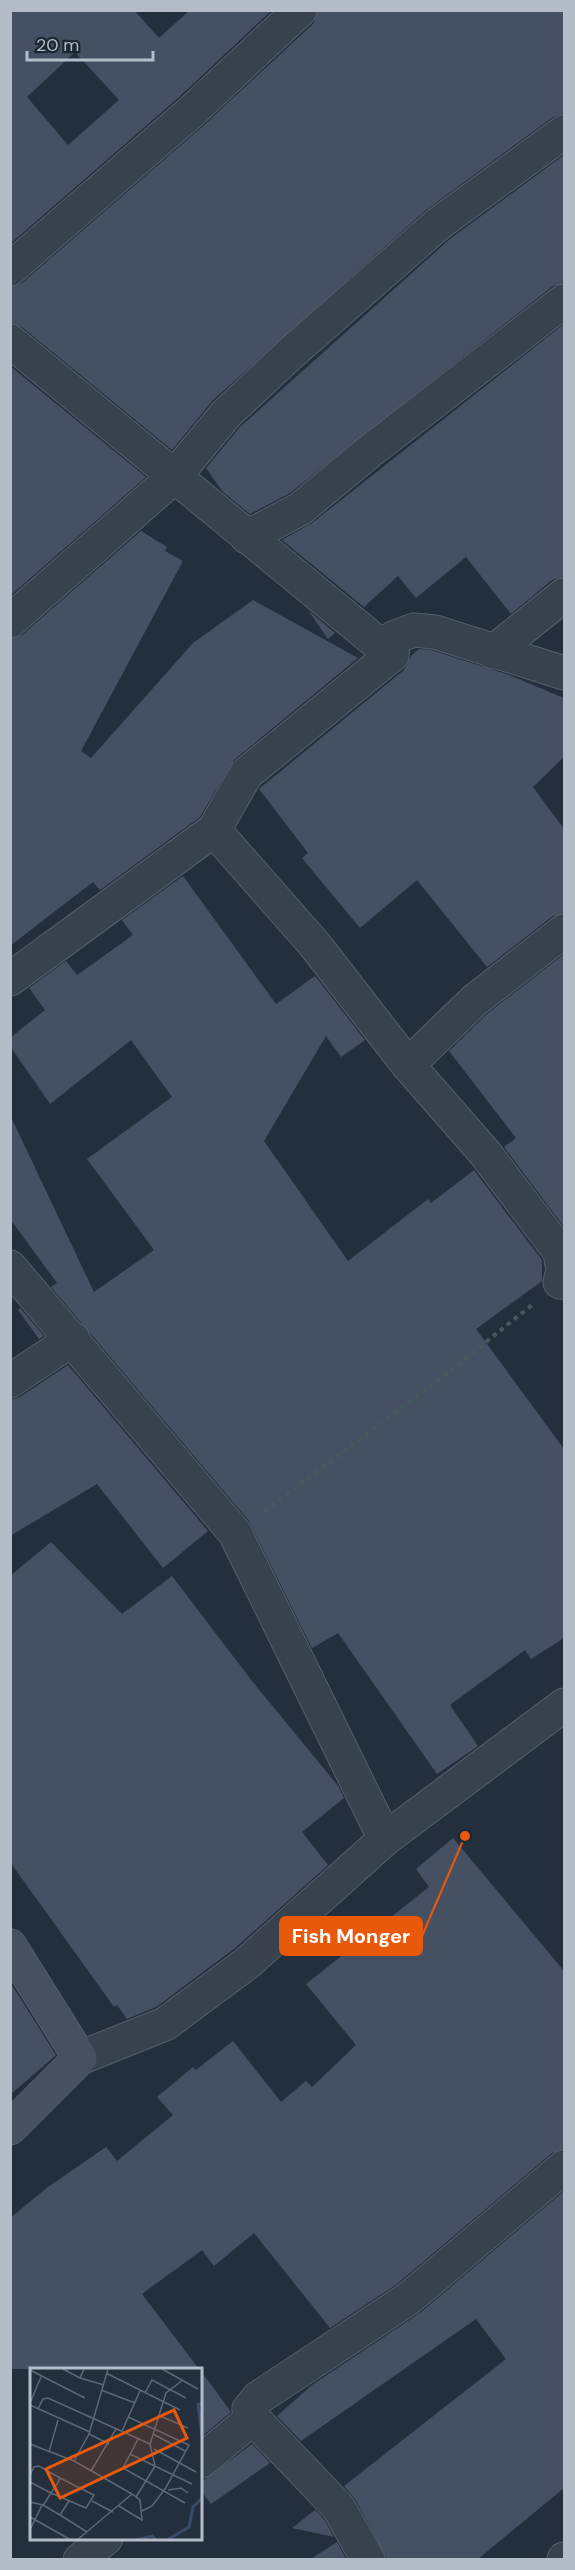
<svg xmlns="http://www.w3.org/2000/svg" width="575" height="2570" viewBox="0 0 575 2570" font-family="'DM Sans',sans-serif">
  <style>
    .building { fill: #455162; fill-rule: evenodd }
    .lines { fill: none; stroke-linecap: round; stroke-linejoin: round }
    .street-casing { stroke: #565f6c; stroke-width: 35 }
    .secondary-casing { stroke: #565f6c; stroke-width: 35 }
    .path { stroke: #44595c; stroke-width: 4; stroke-dasharray: 4.5 4.5; stroke-linecap: butt }
    .street { stroke: #38414e; stroke-width: 33 }
    .secondary { stroke: #465061; stroke-width: 33 }
    .inset-river { fill: none; stroke: #394c67; stroke-width: 3 }
    .inset-road { fill: none; stroke: #5e6776; stroke-width: 1.5 }
    .view { fill: #e8590c; fill-opacity: 0.15; stroke: #e8590c; stroke-width: 3 }
    .inset-edge { fill: none; stroke: #b4bcc9; stroke-width: 3 }
    .leader { fill: none; stroke: #e8590c; stroke-width: 2 }
    .callout-dot { fill: #e8590c; stroke: #1d2633; stroke-width: 2 }
    .callout { fill: #e8590c; stroke: #e8590c; stroke-width: 2 }
    .callout-label { font-size: 20px; text-anchor: middle; font-weight: bold; fill: #fff }
  </style>
  <rect width="100%" height="100%" fill="#242f3e"/>
  <g class="building">
    <path d="M 10,10 L 134,10 L 159,38 L 190,10 L 272,10 L 178,98 L 10,244 ZM 75,52 L 119,100 L 68,145 L 27,97 Z"/>
    <path d="M 318,10 L 564,10 L 564,114 L 553,117 L 426,210 L 213,400 L 172,450 L 22,327 L 10,323 L 10,287 L 22,283 L 203,126 L 313,24 Z"/>
    <path d="M 564,155 L 564,283 L 553,286 L 290,493 L 250,514 L 223,492 L 206,468 L 240,427 L 450,239 Z"/>
    <path d="M 564,324 L 564,577 L 552,580 L 511,614 L 466,557 L 416,598 L 398,576 L 364,607 L 282,540 L 312,523 Z"/>
    <path d="M 10,366 L 146,477 L 10,596 Z"/>
    <path d="M 141,531 L 167,547 L 165,551 L 183,561 L 81,751 L 91,758 L 193,643 L 253,600 L 358,658 L 234,760 L 200,817 L 100,890 L 93,882 L 10,946 L 10,639 L 22,635 Z"/>
    <path d="M 308,610 L 335,633 L 328,639 Z"/>
    <path d="M 419,649 L 431,650 L 509,675 L 564,698 L 564,757 L 533,787 L 564,829 L 564,913 L 553,916 L 487,967 L 417,880 L 360,928 L 302,858 L 308,853 L 259,789 L 404,670 L 411,656 Z"/>
    <path d="M 183,876 L 276,1004 L 315,976 L 365,1040 L 341,1057 L 326,1036 L 264,1141 L 348,1261 L 428,1199 L 431,1203 L 474,1170 L 542,1260 L 542,1281 L 476,1329 L 564,1449 L 564,1638 L 531,1659 L 525,1650 L 450,1705 L 478,1746 L 437,1774 L 338,1633 L 312,1648 L 249,1521 L 51,1287 L 57,1283 L 10,1219 L 10,1115 L 94,1292 L 154,1250 L 87,1159 L 172,1097 L 131,1040 L 50,1104 L 10,1046 L 10,1038 L 45,1010 L 29,988 L 66,961 L 77,975 L 133,935 L 122,920 Z"/>
    <path d="M 564,954 L 564,1227 L 504,1147 L 516,1138 L 449,1051 L 487,1014 Z"/>
    <path d="M 20,1308 L 44,1336 L 39,1339 L 18,1310 Z"/>
    <path d="M 68,1365 L 208,1531 L 163,1568 L 97,1484 L 10,1536 L 10,1400 L 20,1397 Z"/>
    <path d="M 51,1542 L 122,1614 L 172,1576 L 252,1681 L 339,1787 L 344,1798 L 302,1832 L 328,1865 L 234,1949 L 156,2007 L 127,2019 L 117,2005 L 114,2007 L 10,1862 L 10,1576 Z"/>
    <path d="M 453,1838 L 564,1971 L 564,2149 L 552,2153 L 397,2284 L 330,2328 L 254,2233 L 214,2266 L 202,2250 L 142,2294 L 199,2369 L 10,2369 L 10,2218 L 48,2187 L 106,2147 L 117,2161 L 173,2115 L 157,2097 L 193,2067 L 196,2070 L 233,2041 L 281,2102 L 306,2081 L 312,2087 L 356,2045 L 306,1984 L 429,1887 L 416,1869 Z"/>
    <path d="M 10,1982 L 56,2055 L 10,2095 Z"/>
    <path d="M 564,2191 L 564,2488 L 478,2559 L 387,2559 L 355,2499 L 344,2486 L 506,2359 L 476,2319 L 301,2441 L 277,2416 L 312,2385 L 420,2313 Z"/>
    <path d="M 201,2371 L 231,2412 L 201,2437 Z"/>
    <path d="M 252,2444 L 270,2463 L 211,2504 L 201,2491 L 201,2482 Z"/>
    <path d="M 315,2510 L 324,2519 L 334,2537 L 292,2528 Z"/>
    <path d="M 337,2542 L 346,2559 L 311,2559 Z"/>
  </g>
  <g class="lines">
    <g class="street-casing">
      <g id="street">
        <path d="M 10,269 L 191,112 L 300,10"/>
        <path d="M 10,341 L 392,655"/>
        <path d="M 247,537 L 300,509 L 369,452 L 564,301"/>
        <path d="M 10,621 L 174,477 L 226,414 L 290,354 L 438,224 L 564,132"/>
        <path d="M 493,652 L 564,595"/>
        <path d="M 214,830 L 315,945 L 408,1065 L 485,1153 L 560,1252 L 563,1271 L 560,1282 L 564,1282"/>
        <path d="M 10,979 L 214,830 L 246,774 L 392,655 L 393,638 L 414,630 L 435,632 L 564,673"/>
        <path d="M 408,1065 L 475,1000 L 564,931"/>
        <path d="M 10,1267 L 235,1533 L 385,1839"/>
        <path d="M 10,1381 L 73,1339"/>
        <path d="M 80,2058 L 165,2024 L 246,1964 L 385,1839 L 564,1705"/>
        <path d="M 201,2461 L 253,2418"/>
        <path d="M 80,2560 L 106,2538"/>
        <path d="M 368,2560 L 339,2508 L 253,2418 L 249,2409 L 258,2398 L 408,2299 L 564,2167"/>
        <path d="M 564,2560 L 564,2559"/>
      </g>
    </g>
    <g class="secondary-casing">
      <path id="secondary" d="M 10,1946 L 80,2058 L 10,2128"/>
    </g>
    <path class="path" d="M 264,1511 L 426,1390 L 532,1305"/>
    <use href="#street" class="street"/>
    <use href="#secondary" class="secondary"/>
  </g>
  <g transform="translate(30 2368)">
    <rect width="172" height="172" fill="#242f3e"/>
    <path class="inset-river" d="M 172,36 L 168,36 L 172,68M 106,172 L 122,168 L 126,172M 137,172 L 159,159 L 163,139 L 172,130"/>
    <path class="inset-road" d="M 33,1 L 50,10M 54,1 L 50,10 L 74,17M 132,1 L 168,21M 0,2 L 55,30M 76,5 L 150,42M 71,22 L 105,35M 115,25 L 122,12 L 156,30M 0,35 L 11,9M 0,37 L 60,64M 8,41 L 13,31 L 18,30 L 120,76M 128,47 L 158,60M 98,49 L 159,77 L 135,121 L 122,138 L 112,143M 92,63 L 110,23M 59,66 L 79,76M 123,66 L 155,83M 108,71 L 93,100 L 155,135M 0,76 L 44,93 L 102,126 L 110,132 L 112,152 L 89,138M 124,81 L 166,104M 19,84 L 28,52M 100,86 L 162,116M 44,93 L 59,66 L 78,1M 61,103 L 86,61M 0,107 L 4,99 L 9,98 L 30,110M 0,114 L 21,125 L 56,140 L 64,127 L 30,110 L 27,116 L 21,125 L 14,136 L 13,137 L 0,134M 138,122 L 151,120 L 158,125M 106,129 L 125,98 L 120,76 L 136,25 L 153,12M 39,133 L 30,147 L 57,164M 62,133 L 83,144M 13,137 L 30,147M 0,149 L 41,172M 0,162 L 12,137M 47,172 L 102,126"/>
    <path class="view" d="M 144,42 L 157,70 L 30,130 L 16,101 Z"/>
    <rect width="172" height="172" class="inset-edge"/>
  </g>
  <path class="leader" d="M465 1836L422 1936"/>
  <circle class="callout-dot" cx="465" cy="1836" r="6"/>
  <rect class="callout" x="280" y="1917" width="142" height="38" rx="6"/>
  <g class="callout-label">
    <text x="351" y="1943">Fish Monger</text>
  </g>
  <rect width="575" height="2570" fill="none" stroke="#b4bcc9" stroke-width="24"/>
  <path d="M27 51v9h126v-9" fill="none" stroke="#b4bcc9" stroke-width="3"/>
  <text x="36" y="51" font-size="18" fill="#b4bcc9" stroke="#1d2633" stroke-width="4.5" paint-order="stroke">20 m</text>
</svg>
